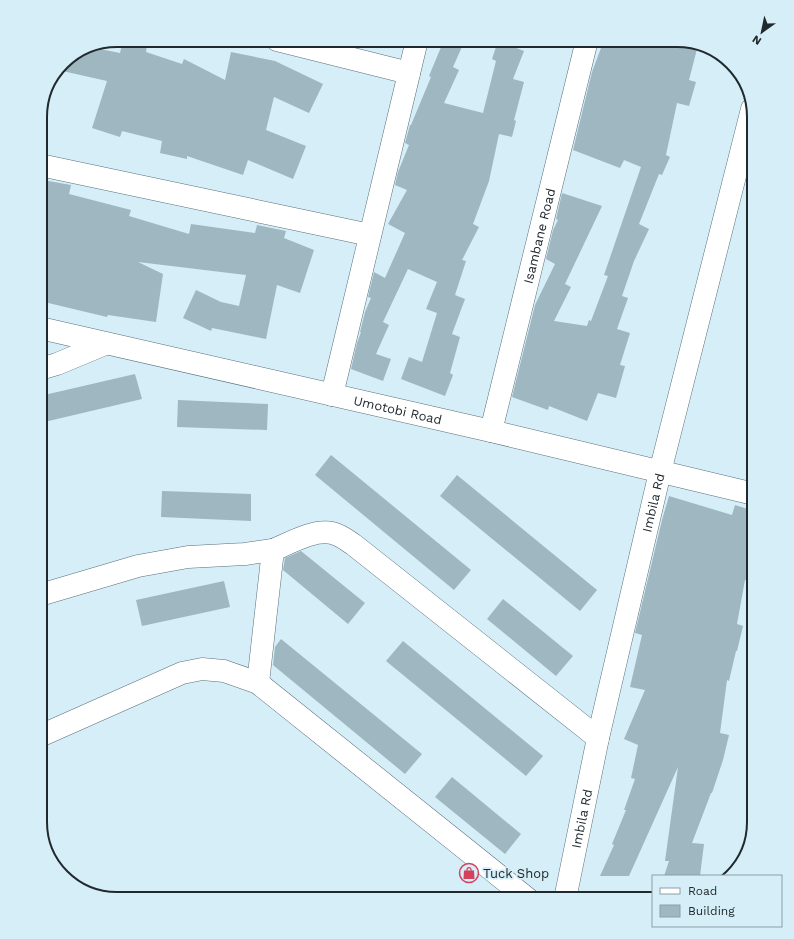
<svg xmlns="http://www.w3.org/2000/svg" width="794" height="939" viewBox="0 0 794 939" font-family="'Work Sans',sans-serif">
  <style>
    .building { fill: #9eb7c0 }
    .lines { fill: none; stroke-linecap: round; stroke-linejoin: round }
    .minor-casing { stroke: #597079; stroke-width: 23 }
    .minor { stroke: #fff; stroke-width: 22 }
    .labels { text-anchor: middle; dominant-baseline: central; stroke-width: 3.5; stroke-linejoin: round; paint-order: stroke }
    .street-label { font-size: 13px; fill: #202a2e; stroke: #d5eef8 }
    .poi-label { font-size: 13px; fill: #202a2e; stroke: #d5eef8; text-anchor: start }
    .rim { fill: none; stroke: #202a2e; stroke-width: 2 }
  </style>
  <rect width="100%" height="100%" fill="#d5eef8"/>
  <g class="building">
    <path d="M 123,40 L 148,40 L 146,52 L 182,64 L 184,59 L 225,80 L 231,52 L 275,61 L 323,84 L 309,113 L 274,97 L 266,130 L 306,146 L 293,179 L 248,160 L 243,175 L 187,156 L 187,159 L 160,153 L 162,141 L 122,131 L 120,137 L 92,128 L 107,81 L 58,70 L 66,59 L 95,48 L 120,53 Z"/>
    <path d="M 444,40 L 465,40 L 453,67 L 459,70 L 444,103 L 483,113 L 496,61 L 492,59 L 498,41 L 524,51 L 513,79 L 524,82 L 514,120 L 516,121 L 512,137 L 499,134 L 489,181 L 473,224 L 479,227 L 462,260 L 466,261 L 455,295 L 465,299 L 452,334 L 460,337 L 450,373 L 453,375 L 445,396 L 401,379 L 409,357 L 422,362 L 437,313 L 426,309 L 437,282 L 408,269 L 383,322 L 389,325 L 376,354 L 391,359 L 383,381 L 351,369 L 357,343 L 361,332 L 360,332 L 365,312 L 371,298 L 368,297 L 374,272 L 385,278 L 405,233 L 388,224 L 407,190 L 395,185 L 398,172 L 409,145 L 405,143 L 410,125 L 411,125 L 431,77 L 429,76 Z"/>
    <path d="M 604,40 L 682,40 L 698,45 L 689,80 L 696,82 L 689,106 L 677,103 L 666,155 L 670,157 L 662,175 L 659,174 L 639,224 L 649,229 L 634,261 L 622,296 L 628,298 L 617,329 L 630,333 L 620,365 L 625,366 L 616,398 L 598,393 L 587,421 L 549,406 L 548,410 L 512,397 L 535,305 L 555,264 L 546,259 L 553,230 L 558,220 L 556,219 L 562,193 L 602,206 L 565,284 L 571,287 L 554,321 L 587,326 L 589,320 L 591,321 L 608,276 L 604,275 L 641,167 L 624,160 L 620,168 L 573,150 L 592,72 Z"/>
    <path d="M 43,180 L 71,185 L 69,194 L 131,210 L 129,216 L 189,234 L 191,224 L 255,233 L 257,225 L 286,231 L 284,238 L 314,250 L 300,293 L 277,285 L 266,339 L 212,328 L 211,331 L 183,318 L 196,290 L 221,302 L 239,306 L 246,275 L 138,262 L 163,274 L 156,322 L 108,315 L 107,317 L 40,301 L 40,196 Z"/>
    <path d="M 135,374 L 142,399 L 40,423 L 40,396 Z"/>
    <path d="M 178,400 L 268,404 L 267,430 L 177,427 Z"/>
    <path d="M 331,455 L 471,570 L 454,590 L 315,475 Z"/>
    <path d="M 457,475 L 597,590 L 580,611 L 440,496 Z"/>
    <path d="M 162,491 L 251,494 L 251,521 L 161,517 Z"/>
    <path d="M 669,496 L 732,515 L 735,505 L 754,511 L 754,564 L 750,581 L 745,580 L 737,624 L 743,626 L 737,651 L 736,651 L 729,681 L 727,680 L 720,733 L 729,735 L 723,760 L 712,793 L 711,793 L 692,843 L 704,844 L 700,876 L 664,876 L 669,861 L 665,861 L 678,767 L 629,876 L 600,876 L 614,845 L 612,844 L 626,810 L 624,810 L 635,779 L 631,778 L 638,745 L 624,739 L 645,690 L 630,687 L 642,635 L 635,633 L 662,520 Z"/>
    <path d="M 301,551 L 365,603 L 348,624 L 283,570 L 285,558 Z"/>
    <path d="M 224,581 L 230,607 L 142,626 L 136,600 Z"/>
    <path d="M 503,599 L 573,656 L 556,676 L 487,619 Z"/>
    <path d="M 281,639 L 422,754 L 405,774 L 273,665 L 275,647 Z"/>
    <path d="M 403,641 L 543,756 L 526,776 L 386,661 Z"/>
    <path d="M 452,777 L 521,834 L 505,854 L 435,797 Z"/>
  </g>
  <g class="lines">
    <g class="minor-casing">
      <g id="minor">
        <path d="M 277,40 L 409,73"/>
        <path d="M 40,165 L 370,235"/>
        <path id="s1" d="M 40,328 L 491,431 L 754,494"/>
        <path d="M 40,369 L 57,364 L 105,344"/>
        <path d="M 332,395 L 417,40"/>
        <path id="s2" d="M 491,431 L 587,40"/>
        <path d="M 40,595 L 138,566 L 188,557 L 245,554 L 273,550"/>
        <path d="M 258,683 L 273,550 C 290,543 314,529 332,533 C 341,535 348,541 354,545 L 598,738"/>
        <path d="M 40,736 L 182,673 L 202,669 L 224,671 L 258,683 L 528,899"/>
        <path id="s3" d="M 565,899 L 598,738 L 660,472 L 752,109"/>
      </g>
    </g>
    <use href="#minor" class="minor"/>
  </g>
  <defs>
    <g id="shop-ring" transform="scale(1)"><circle r="9.5" fill="#d5eef8" stroke="#d3425d" stroke-width="1.5"/><path d="M-5-2.5h2.3a2.7 3.5 0 0 1 5.4 0H5L5.5 6h-11ZM-1.5-2.5h3a1.5 2.3 0 0 0-3 0Z" fill="#d3425d"/></g>
  </defs>
  <g fill-rule="evenodd">
    <use href="#shop-ring" x="469" y="873"/>
  </g>
  <g class="labels">
    <g class="street-label">
      <text stroke="none"><textPath href="#s2" startOffset="201">Isambane Road</textPath></text>
      <text stroke="none"><textPath href="#s1" startOffset="367">Umotobi Road</textPath></text>
      <text stroke="none"><textPath href="#s3" startOffset="406">Imbila Rd</textPath></text>
      <text stroke="none"><textPath href="#s3" startOffset="82">Imbila Rd</textPath></text>
    </g>
    <g class="poi-label">
      <text x="483" y="873">Tuck Shop</text>
    </g>
  </g>
  <path d="M0 0H794V939H0ZM117 47H677A70 70 0 0 1 747 117V822A70 70 0 0 1 677 892H117A70 70 0 0 1 47 822V117A70 70 0 0 1 117 47Z" fill="#d5eef8" fill-rule="evenodd"/>
  <path class="rim" d="M117 47H677A70 70 0 0 1 747 117V822A70 70 0 0 1 677 892H117A70 70 0 0 1 47 822V117A70 70 0 0 1 117 47Z"/>
  <rect x="652" y="875" width="130" height="52" fill="#d5eef8" stroke="#8da0a7"/>
  <rect x="660" y="888" width="20" height="6" fill="#ffffff" stroke="#8da0a7"/>
  <text x="688" y="895" font-size="12" fill="#202a2e">Road</text>
  <rect x="660" y="905" width="20" height="12" fill="#9eb7c0" stroke="#8da0a7"/>
  <text x="688" y="915" font-size="12" fill="#202a2e">Building</text>
  <g transform="translate(762 32) rotate(213)" stroke="#d5eef8" stroke-width="3" paint-order="stroke">
  <path d="M0-3L7 15L0 10L-7 15Z" fill="#202a2e"/>
  <text y="-6" font-size="11" font-weight="bold" text-anchor="middle" fill="#202a2e">N</text>
  </g>
</svg>
